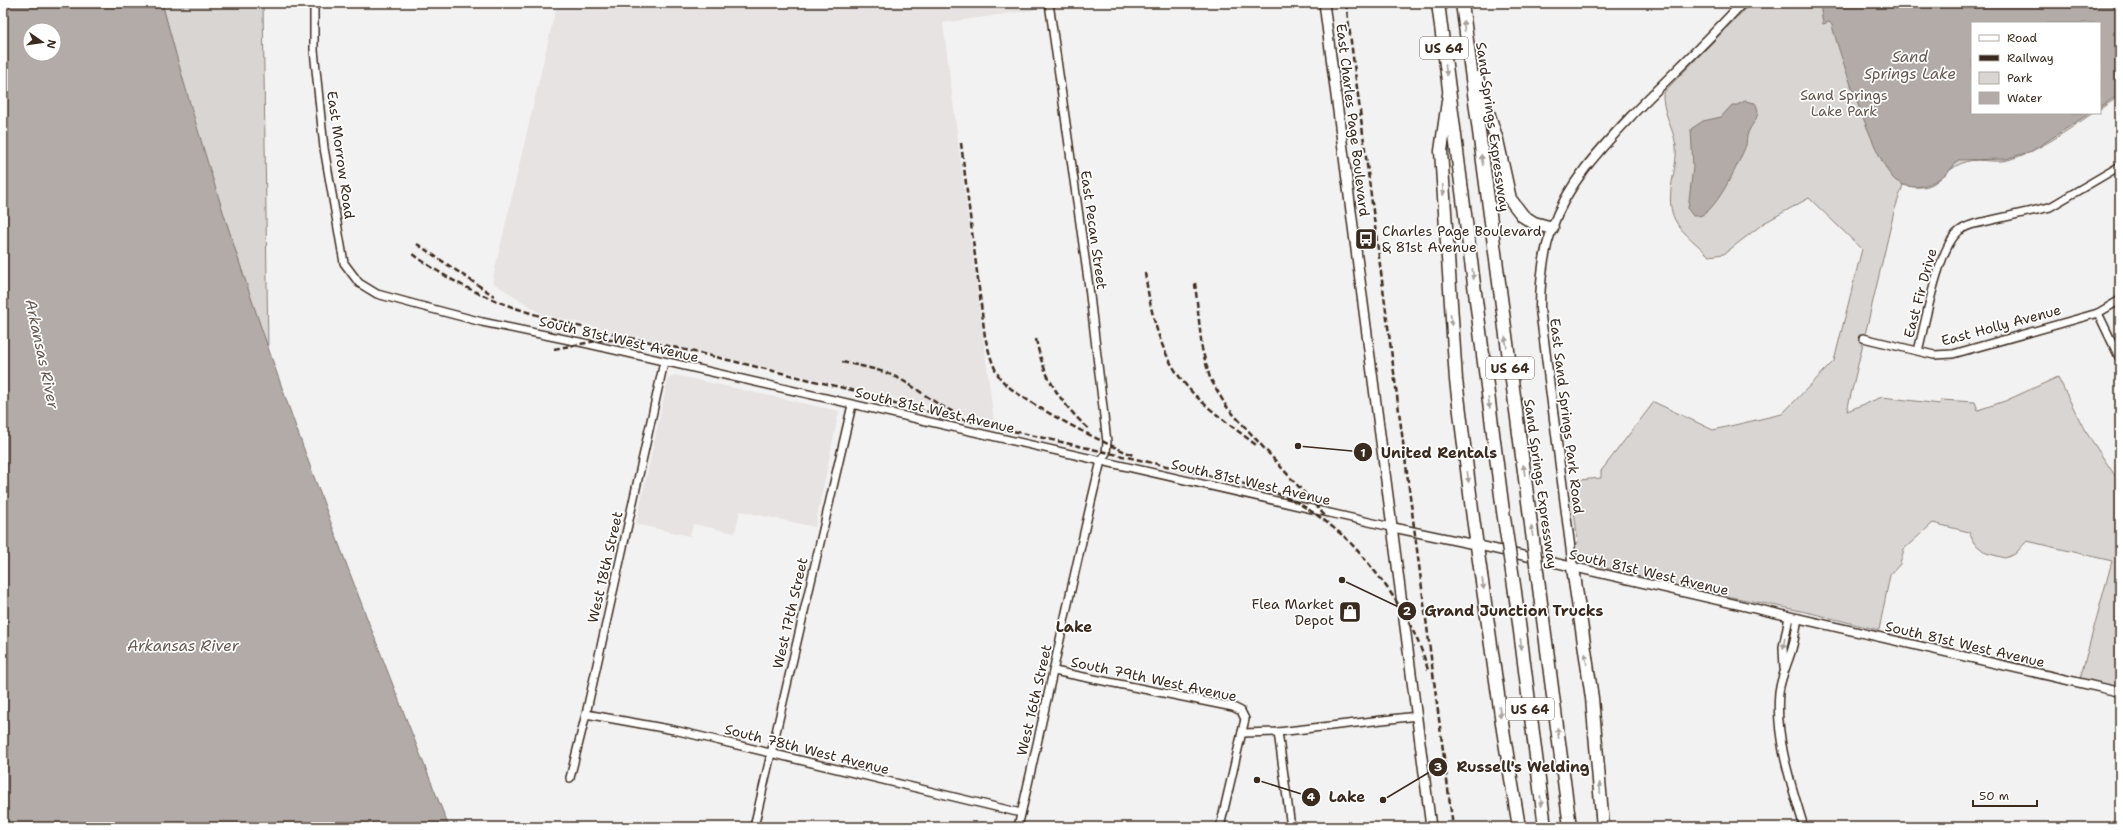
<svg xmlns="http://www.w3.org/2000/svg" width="2123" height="830" viewBox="0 0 2123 830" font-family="'Shantell Sans',sans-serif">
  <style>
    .built { fill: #e6e3e2 }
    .green { fill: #d8d5d2; stroke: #8a8078 }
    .water { fill: #b2aba7; stroke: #827770; fill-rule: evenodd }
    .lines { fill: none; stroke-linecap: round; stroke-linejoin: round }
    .minor-casing { stroke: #3b2a1e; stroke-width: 10 }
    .tertiary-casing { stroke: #3b2a1e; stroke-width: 11 }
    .secondary-casing { stroke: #3b2a1e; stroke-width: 12 }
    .motorway-casing { stroke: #3b2a1e; stroke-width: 15 }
    .minor { stroke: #fff; stroke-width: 7 }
    .tertiary { stroke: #fff; stroke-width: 8 }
    .secondary { stroke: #fff; stroke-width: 9 }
    .motorway { stroke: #fff; stroke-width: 12 }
    .rail { stroke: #3b2a1e; stroke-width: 2.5; stroke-dasharray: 6 3; stroke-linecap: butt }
    .motorway-bridge-casing { stroke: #3b2a1e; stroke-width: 15; stroke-linecap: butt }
    .motorway-bridge { stroke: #fff; stroke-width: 12 }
    .oneway { fill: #a79f9a }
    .labels { text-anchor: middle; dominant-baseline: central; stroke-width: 3.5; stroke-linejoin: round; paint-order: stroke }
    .shield { fill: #fff; stroke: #766a62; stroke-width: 1 }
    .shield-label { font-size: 13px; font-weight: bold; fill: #3b2a1e }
    .park-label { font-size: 14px; fill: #62554b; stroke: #fff }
    .street-label { font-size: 14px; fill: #3b2a1e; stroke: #fff }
    .poi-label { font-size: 14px; fill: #3b2a1e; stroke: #fff; text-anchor: start }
    .water-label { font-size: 15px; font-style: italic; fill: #65574e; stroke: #fff }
    .neighbourhood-label { font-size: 15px; font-weight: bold; fill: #3b2a1e; stroke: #fff }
    .leader { fill: none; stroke: #3b2a1e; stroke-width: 1.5 }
    .callout-dot { fill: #3b2a1e; stroke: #fff; stroke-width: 1.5 }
    .mark-label { font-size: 12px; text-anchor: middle; font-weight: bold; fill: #fff }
    .callout-label { font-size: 15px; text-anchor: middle; font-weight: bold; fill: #3b2a1e; stroke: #fff; stroke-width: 3.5; stroke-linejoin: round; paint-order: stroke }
  </style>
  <rect width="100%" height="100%" fill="#f3f2f2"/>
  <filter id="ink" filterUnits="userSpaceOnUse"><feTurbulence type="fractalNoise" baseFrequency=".025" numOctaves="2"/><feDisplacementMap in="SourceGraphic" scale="8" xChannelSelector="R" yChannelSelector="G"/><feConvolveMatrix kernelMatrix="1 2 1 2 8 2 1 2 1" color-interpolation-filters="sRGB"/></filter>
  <g filter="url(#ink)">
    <g class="built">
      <path d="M 557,3 L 1033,3 L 1034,10 L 943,23 L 994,422 L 542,314 L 492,282 Z"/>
      <path d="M 675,375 L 839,411 L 815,527 L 740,511 L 735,533 L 693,524 L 690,536 L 636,524 L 668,379 Z"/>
    </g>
    <g class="green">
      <path d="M 162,3 L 263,3 L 268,352 L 190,110 Z"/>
      <path d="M 1751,3 L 2120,3 L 2120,96 L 2100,109 L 2100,23 L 1972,23 L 1972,113 L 2093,113 C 2066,131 2040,151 2008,160 C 1993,164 1974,156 1960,164 C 1935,177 1938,193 1903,185 L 1894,212 L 1847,411 L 1882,397 L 1940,404 L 1941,400 L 1975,402 L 1978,410 L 2005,401 L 2058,377 L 2084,429 L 2120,483 L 2120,688 L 2080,679 L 2112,561 L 2027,541 L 2015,554 L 2005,558 L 1986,553 L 1974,543 L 1969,532 L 1933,523 L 1904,549 L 1900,564 L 1890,575 L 1879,630 C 1848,623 1818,614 1787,608 C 1752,600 1592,574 1576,553 L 1575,544 L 1578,543 L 1571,487 L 1579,480 L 1601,478 L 1601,471 L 1654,402 L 1713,430 L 1782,414 L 1834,361 L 1862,249 L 1809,198 L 1764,223 L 1724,254 L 1709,256 C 1682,229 1665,224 1672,182 C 1674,171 1677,158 1676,146 C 1673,127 1662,111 1663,93 Z"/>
    </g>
    <g class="water">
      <path d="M 3,3 L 162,3 C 237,285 341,556 449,827 L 3,827 ZM 30,30 L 54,30 L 54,54 L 30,54 Z"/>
      <path d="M 1820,3 L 2120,3 L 2120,94 L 2100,107 L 2100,23 L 1972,23 L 1972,113 L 2090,113 L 2032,151 L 2006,159 L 1958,160 C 1946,179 1917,197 1895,180 C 1877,166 1838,51 1832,25 L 1829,22 L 1823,24 Z"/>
      <path d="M 1745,101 L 1755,103 C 1763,116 1752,122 1748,133 C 1746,137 1747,142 1746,145 C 1740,161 1717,209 1702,215 C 1700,216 1695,216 1693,216 L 1688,209 L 1693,167 L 1691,129 L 1703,121 L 1721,117 L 1732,105 L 1737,105 Z"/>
    </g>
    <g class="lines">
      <g class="minor-casing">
        <g id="minor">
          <path d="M 314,3 L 314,50 L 324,148 L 344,263 L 359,283 L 377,294 L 421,306 L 482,322 L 584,343 L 1391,527"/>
          <path d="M 2098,313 L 2120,359"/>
          <path d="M 1863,338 L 1934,355 L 1953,354 L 2098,313 L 2120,300"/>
          <path d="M 1918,351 C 1925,324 1938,252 1956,234 C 1961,228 1967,226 1974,224 L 2050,207 L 2120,166"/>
          <path d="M 1798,618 C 1796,628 1795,639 1792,649 C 1788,663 1781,677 1779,692 C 1775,739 1791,783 1804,827"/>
          <path d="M 1784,668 L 1783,647 L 1789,617"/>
          <path d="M 1054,671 L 1233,707 L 1241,711 L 1245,719 L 1220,827"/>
          <path d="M 586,714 L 674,730 L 1021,813"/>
          <path d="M 1278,732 L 1291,827"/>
          <path d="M 1242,733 L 1278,732 L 1417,716"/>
          <path d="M 570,778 L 586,714 L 664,362"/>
          <path d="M 754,827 L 852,405"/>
          <path d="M 1018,827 C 1047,705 1071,582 1101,461 L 1106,453 L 1107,442 L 1089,287 L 1049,3"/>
        </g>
      </g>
      <g class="tertiary-casing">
        <g id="tertiary">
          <path d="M 1391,527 L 1477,545 L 2120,692"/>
          <path d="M 1573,568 L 1540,309 C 1540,282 1543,254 1552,228 C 1568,182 1601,148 1634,113 C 1670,76 1708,41 1742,3"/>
        </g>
      </g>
      <g class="secondary-casing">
        <path id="secondary" d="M 1324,3 L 1431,827"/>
      </g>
      <g class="motorway-casing">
        <g id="motorway">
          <path d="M 1438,3 L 1503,511"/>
          <path d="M 1462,3 L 1529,509"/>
          <path d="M 1477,78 L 1497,140 L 1510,199 L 1523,216 L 1534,223 L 1552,228"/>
          <path d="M 1449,94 L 1441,151 L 1456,380 L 1473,518 L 1503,730 L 1519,827"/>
          <path d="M 1573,568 L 1592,698 L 1603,827"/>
          <path d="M 1515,592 L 1545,827"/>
          <path d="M 1542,611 L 1570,827"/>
        </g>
      </g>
      <use href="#minor" class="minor"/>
      <use href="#tertiary" class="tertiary"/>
      <use href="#secondary" class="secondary"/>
      <use href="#motorway" class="motorway"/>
      <g class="rail">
        <path d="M 1346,3 L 1453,827"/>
        <path d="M 961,143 L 985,337 C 989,351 992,366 1000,378 C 1015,399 1107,445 1133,455"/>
        <path d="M 417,244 L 494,296"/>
        <path d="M 413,254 C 489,312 573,325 664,345 C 726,359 789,375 852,390 L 895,404 L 1258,487 C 1299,500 1315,512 1347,539"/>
        <path d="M 1145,273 C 1152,320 1162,365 1199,399 C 1216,415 1237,430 1256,445"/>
        <path d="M 1195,283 L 1202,349 L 1210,378 L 1226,406 L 1326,517"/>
        <path d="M 1036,339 C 1043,377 1061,404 1090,430"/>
        <path d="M 554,349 L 602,340 L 625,340"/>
        <path d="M 842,362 C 861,366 879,369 896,377 C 918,388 935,405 958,414"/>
        <path d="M 1344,536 C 1380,574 1414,619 1428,670"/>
      </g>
      <g class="motorway-bridge-casing">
        <g id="motorway-bridge">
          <path d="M 1529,509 L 1542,611"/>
          <path d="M 1503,511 L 1515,592"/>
        </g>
      </g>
      <use href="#motorway-bridge" class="motorway-bridge"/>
    </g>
    <defs><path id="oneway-solid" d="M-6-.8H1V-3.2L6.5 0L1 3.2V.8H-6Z"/></defs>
    <g class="oneway">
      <use href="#oneway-solid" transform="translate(1464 26) rotate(-97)"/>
      <use href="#oneway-solid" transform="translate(1446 70) rotate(83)"/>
      <use href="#oneway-solid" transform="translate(1482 160) rotate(-98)"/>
      <use href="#oneway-solid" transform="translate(1443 190) rotate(86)"/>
      <use href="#oneway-solid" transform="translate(1473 274) rotate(83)"/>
      <use href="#oneway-solid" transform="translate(1451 320) rotate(86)"/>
      <use href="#oneway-solid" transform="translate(1506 342) rotate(-98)"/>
      <use href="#oneway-solid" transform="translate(1489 403) rotate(83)"/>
      <use href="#oneway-solid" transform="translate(1524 470) rotate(-98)"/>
      <use href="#oneway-solid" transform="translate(1468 477) rotate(83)"/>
      <use href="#oneway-solid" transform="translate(1532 531) rotate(-98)"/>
      <use href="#oneway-solid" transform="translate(1483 584) rotate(82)"/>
      <use href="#oneway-solid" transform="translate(1784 643) rotate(99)"/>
      <use href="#oneway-solid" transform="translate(1521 644) rotate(83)"/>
      <use href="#oneway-solid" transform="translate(1586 659) rotate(-98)"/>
      <use href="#oneway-solid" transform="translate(1500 712) rotate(82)"/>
      <use href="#oneway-solid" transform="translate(1558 733) rotate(-97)"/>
      <use href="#oneway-solid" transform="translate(1600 788) rotate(-94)"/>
      <use href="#oneway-solid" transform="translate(1541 801) rotate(83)"/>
    </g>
  </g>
  <defs>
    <g id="bus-square" transform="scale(1.15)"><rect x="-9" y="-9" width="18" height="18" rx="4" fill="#3b2a1e" stroke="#fff"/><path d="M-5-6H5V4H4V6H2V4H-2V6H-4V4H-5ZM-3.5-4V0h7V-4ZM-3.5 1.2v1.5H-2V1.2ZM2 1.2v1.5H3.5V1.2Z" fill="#fff"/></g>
    <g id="shop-square" transform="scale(1.15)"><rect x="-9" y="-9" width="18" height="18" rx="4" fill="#3b2a1e" stroke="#fff"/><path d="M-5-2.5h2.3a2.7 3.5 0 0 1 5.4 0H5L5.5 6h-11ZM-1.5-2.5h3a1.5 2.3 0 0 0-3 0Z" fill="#fff"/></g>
  </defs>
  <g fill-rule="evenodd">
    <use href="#bus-square" x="1366" y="239"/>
    <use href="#shop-square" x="1350" y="612"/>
  </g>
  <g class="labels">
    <g class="shield">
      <rect x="1420" y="37" width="48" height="22" rx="3"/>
      <rect x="1486" y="357" width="48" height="22" rx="3"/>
      <rect x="1506" y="698" width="48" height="22" rx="3"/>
    </g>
    <g class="shield-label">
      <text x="1444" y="48">US 64</text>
      <text x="1510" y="368">US 64</text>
      <text x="1530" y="709">US 64</text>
    </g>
    <g class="park-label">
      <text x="1844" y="95">Sand Springs<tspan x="1844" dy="16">Lake Park</tspan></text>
    </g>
    <g class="street-label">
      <text transform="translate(1353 120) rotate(83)">East Charles Page Boulevard</text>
      <text transform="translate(1493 127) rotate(82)">Sand Springs Expressway</text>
      <text transform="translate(341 155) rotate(82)">East Morrow Road</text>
      <text transform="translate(1094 230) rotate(82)">East Pecan Street</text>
      <text transform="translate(1920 293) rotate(-75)">East Fir Drive</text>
      <text transform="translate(2001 325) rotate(-15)">East Holly Avenue</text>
      <text transform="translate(619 339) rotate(13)">South 81st West Avenue</text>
      <text transform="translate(935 410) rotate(13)">South 81st West Avenue</text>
      <text transform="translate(1567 416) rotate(83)">East Sand Springs Park Road</text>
      <text transform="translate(1251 482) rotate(13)">South 81st West Avenue</text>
      <text transform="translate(1541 484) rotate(82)">Sand Springs Expressway</text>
      <text transform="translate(605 567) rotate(-77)">West 18th Street</text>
      <text transform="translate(1649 572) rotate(13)">South 81st West Avenue</text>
      <text transform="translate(790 613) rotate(-77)">West 17th Street</text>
      <text transform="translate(1965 644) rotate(13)">South 81st West Avenue</text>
      <text transform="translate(1154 679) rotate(12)">South 79th West Avenue</text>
      <text transform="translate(1034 700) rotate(-77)">West 16th Street</text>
      <text transform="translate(807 749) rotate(14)">South 78th West Avenue</text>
    </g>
    <g class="poi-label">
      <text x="1382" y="231">Charles Page Boulevard<tspan x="1382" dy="16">&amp; 81st Avenue</tspan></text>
      <text x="1334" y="604" text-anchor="end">Flea Market<tspan x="1334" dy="16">Depot</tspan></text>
    </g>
    <g class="water-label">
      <text x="1910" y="57">Sand<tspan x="1910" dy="17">Springs Lake</tspan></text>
      <text transform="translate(42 354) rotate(78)">Arkansas River</text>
      <text x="183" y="646">Arkansas River</text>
    </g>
    <g class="neighbourhood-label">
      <text x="1074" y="627">Lake</text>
    </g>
  </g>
  <path class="leader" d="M1298 446L1363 452M1342 580L1407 611M1383 800L1438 767M1257 780L1311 797"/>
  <g class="callout-dot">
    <circle cx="1298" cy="446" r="4"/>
    <circle cx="1342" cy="580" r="4"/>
    <circle cx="1383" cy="800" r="4"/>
    <circle cx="1257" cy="780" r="4"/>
    <circle cx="1363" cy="452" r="10"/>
    <circle cx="1407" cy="611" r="10"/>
    <circle cx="1438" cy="767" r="10"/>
    <circle cx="1311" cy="797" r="10"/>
  </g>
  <g class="mark-label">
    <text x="1363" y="457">1</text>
    <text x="1407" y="615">2</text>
    <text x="1438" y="771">3</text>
    <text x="1311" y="801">4</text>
  </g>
  <g class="callout-label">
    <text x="1439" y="458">United Rentals</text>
    <text x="1514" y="616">Grand Junction Trucks</text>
    <text x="1523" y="772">Russell's Welding</text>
    <text x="1347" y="802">Lake</text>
  </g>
  <rect width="2123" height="830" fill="none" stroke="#fff" stroke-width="16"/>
  <rect x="8" y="8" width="2107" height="814" fill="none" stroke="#3b2a1e" stroke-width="1.5" filter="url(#ink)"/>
  <rect x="1971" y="22" width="130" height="92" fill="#ffffff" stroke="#b1aaa5"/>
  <rect x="1979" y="35" width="20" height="6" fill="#ffffff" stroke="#b1aaa5"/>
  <text x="2007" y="42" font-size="12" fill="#3b2a1e">Road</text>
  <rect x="1979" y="55" width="20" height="6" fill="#3b2a1e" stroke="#b1aaa5"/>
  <text x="2007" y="62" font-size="12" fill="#3b2a1e">Railway</text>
  <rect x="1979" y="72" width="20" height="12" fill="#d8d5d2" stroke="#b1aaa5"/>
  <text x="2007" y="82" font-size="12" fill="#3b2a1e">Park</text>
  <rect x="1979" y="92" width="20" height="12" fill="#b2aba7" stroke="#b1aaa5"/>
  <text x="2007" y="102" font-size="12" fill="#3b2a1e">Water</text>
  <g transform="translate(42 42) rotate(103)"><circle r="19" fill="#ffffff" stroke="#b1aaa5"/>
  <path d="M0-3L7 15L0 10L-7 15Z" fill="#3b2a1e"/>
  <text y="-6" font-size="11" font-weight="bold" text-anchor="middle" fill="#3b2a1e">N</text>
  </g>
  <path d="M1973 800v6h64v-6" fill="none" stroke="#3b2a1e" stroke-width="2"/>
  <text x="1979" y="800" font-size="12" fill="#3b2a1e" stroke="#ffffff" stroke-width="3" paint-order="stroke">50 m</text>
</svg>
